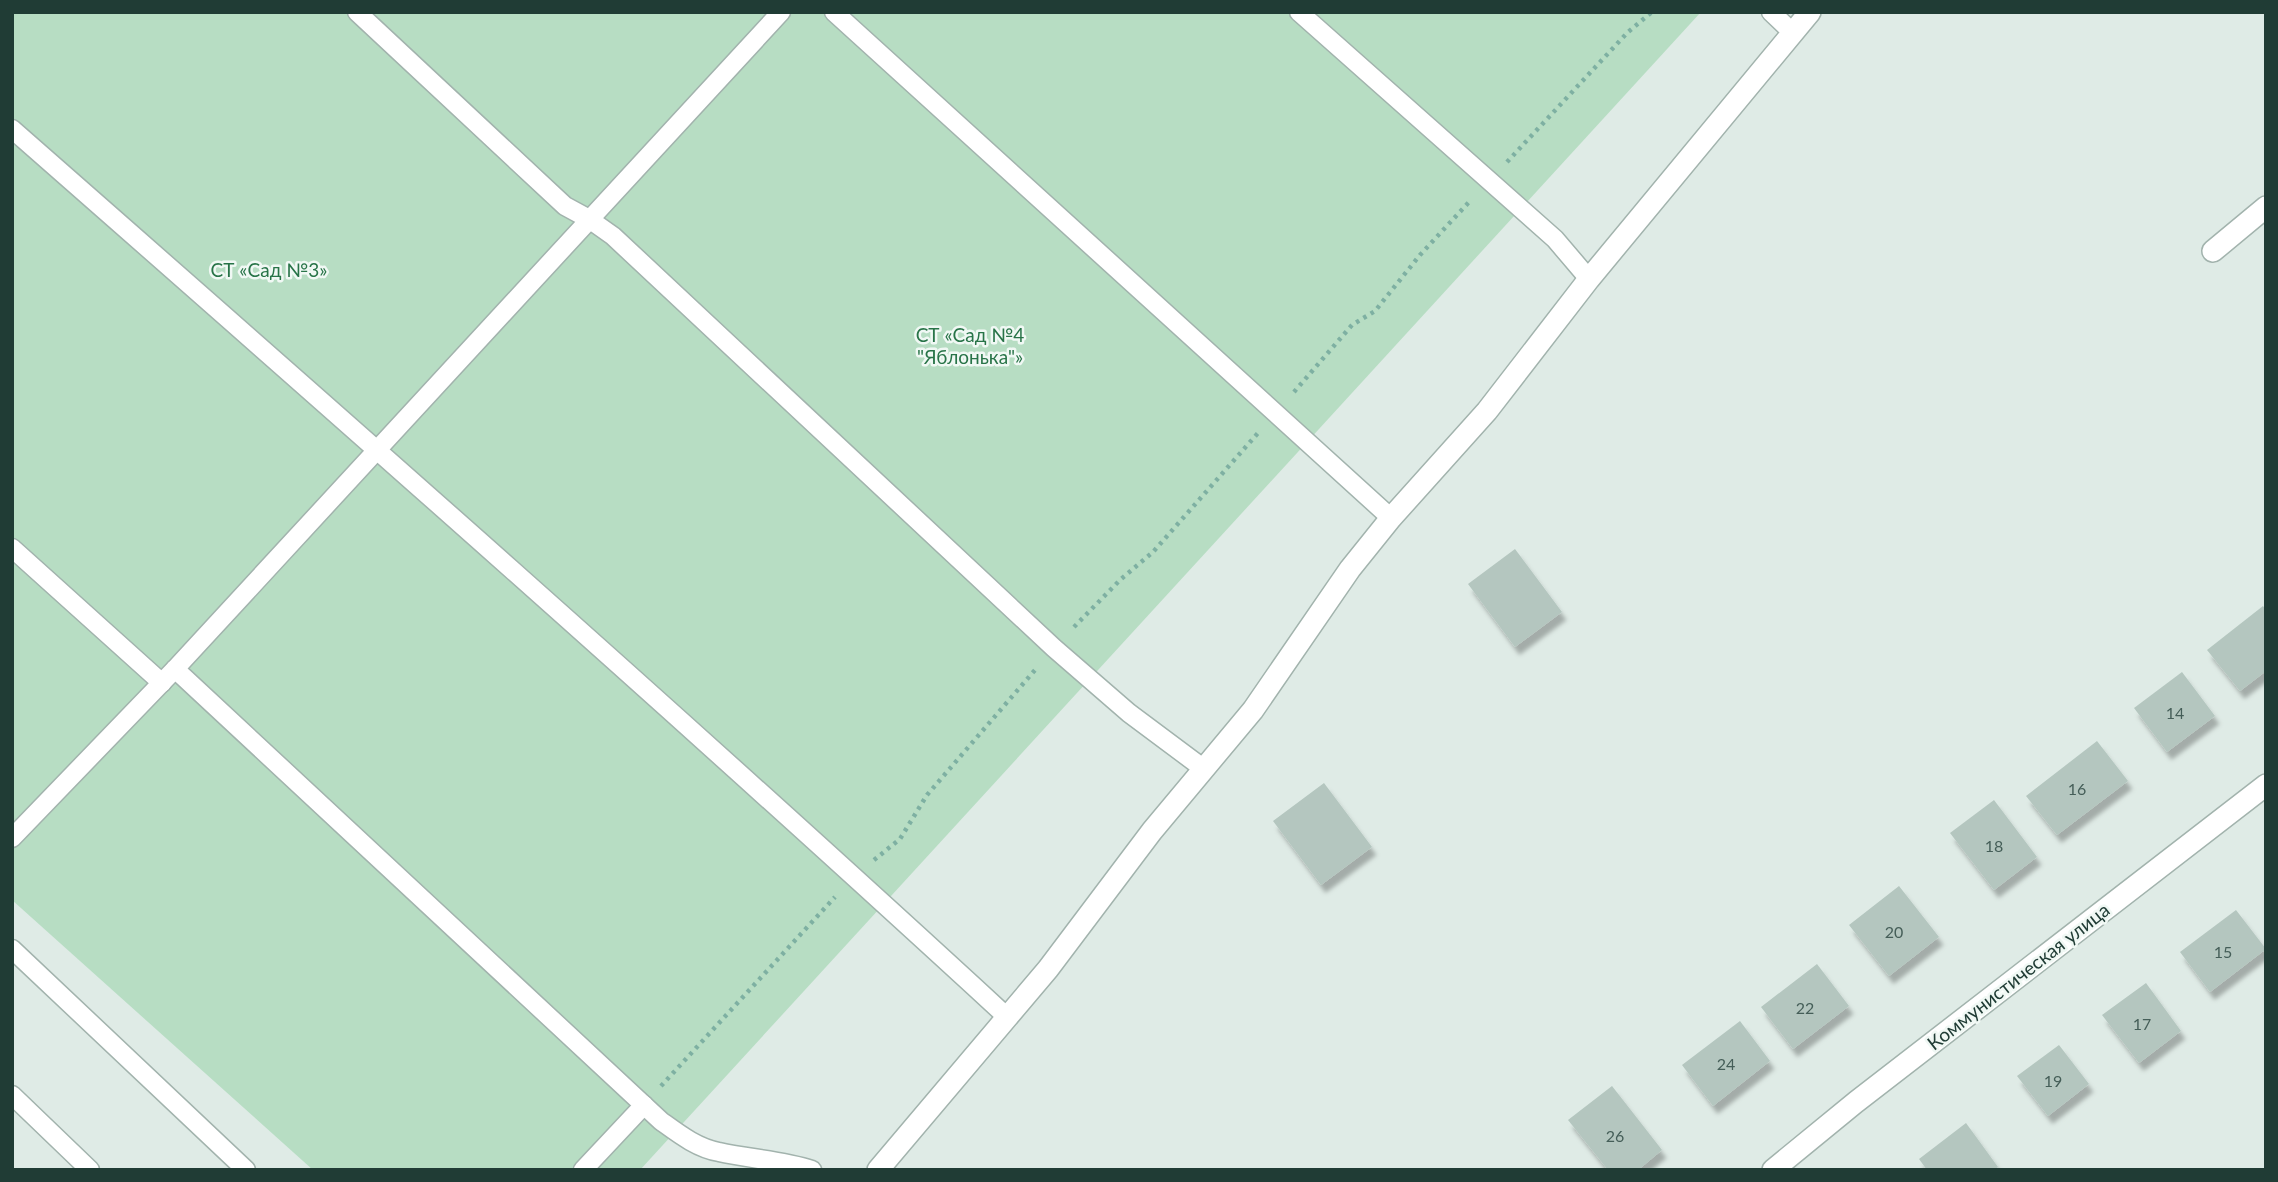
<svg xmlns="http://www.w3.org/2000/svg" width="2278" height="1182" viewBox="0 0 2278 1182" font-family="Lato,sans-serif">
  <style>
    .green { fill: #b7ddc3 }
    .building { fill: #b4c6bf; filter: url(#shadow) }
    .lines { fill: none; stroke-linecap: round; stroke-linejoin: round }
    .service-casing { stroke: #a2b3ad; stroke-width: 21 }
    .minor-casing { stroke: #a2b3ad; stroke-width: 24 }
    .path { stroke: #7eb0a2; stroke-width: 4.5; stroke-dasharray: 3.5 5; stroke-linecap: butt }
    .service { stroke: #fff; stroke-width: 18 }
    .minor { stroke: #fff; stroke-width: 21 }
    .labels { text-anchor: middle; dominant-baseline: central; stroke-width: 5; stroke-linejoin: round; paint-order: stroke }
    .number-label { font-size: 16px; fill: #455e58 }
    .park-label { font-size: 19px; fill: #287448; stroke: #f0f8f4 }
    .street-label { font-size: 19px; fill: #203c35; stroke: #f0f8f4 }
  </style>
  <defs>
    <filter id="shadow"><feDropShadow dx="4.5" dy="8" stdDeviation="2" flood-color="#0004"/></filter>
  </defs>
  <rect width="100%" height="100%" fill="#dfebe6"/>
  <path class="green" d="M 12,12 L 1701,12 L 640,1170 L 313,1170 L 12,900 Z"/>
  <g class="building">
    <path d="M 1515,549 L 1562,612 L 1515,647 L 1468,584 Z"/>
    <path d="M 2263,606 L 2266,610 L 2266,671 L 2240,691 L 2207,650 Z"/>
    <path d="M 2182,672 L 2215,716 L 2167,752 L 2134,708 Z"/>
    <path d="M 2097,741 L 2128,781 L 2057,835 L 2026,796 Z"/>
    <path d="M 1324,783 L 1372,847 L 1321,885 L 1273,821 Z"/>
    <path d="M 1994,800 L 2037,857 L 1994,890 L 1950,833 Z"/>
    <path d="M 1899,886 L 1939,937 L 1889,976 L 1849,925 Z"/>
    <path d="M 2236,910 L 2266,949 L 2210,992 L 2180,952 Z"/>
    <path d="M 1817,964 L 1849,1006 L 1793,1049 L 1761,1007 Z"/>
    <path d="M 2146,983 L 2181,1031 L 2139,1063 L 2102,1015 Z"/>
    <path d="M 1740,1021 L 1770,1061 L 1713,1106 L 1682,1065 Z"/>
    <path d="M 2059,1045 L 2089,1084 L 2048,1116 L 2017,1076 Z"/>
    <path d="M 1612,1086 L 1662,1150 L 1638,1170 L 1608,1170 L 1568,1120 Z"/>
    <path d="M 1966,1123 L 1998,1167 L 1994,1170 L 1927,1170 L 1919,1159 Z"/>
  </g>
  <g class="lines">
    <g class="service-casing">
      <g id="service">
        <path d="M 357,12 L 565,206 L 589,219 L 613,236 L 1054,648 L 1129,713 L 1204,769"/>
        <path d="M 834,12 L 1391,518"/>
        <path d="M 1299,12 L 1555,239 L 1589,279"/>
        <path d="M 1771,12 L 1793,33"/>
        <path d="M 12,129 C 346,422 679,715 1006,1016"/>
        <path d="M 12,548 L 162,683"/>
        <path d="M 175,669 L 661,1121 C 679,1134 697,1148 719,1152 C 750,1159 781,1160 812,1170"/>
        <path d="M 12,838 L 175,669 L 781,12"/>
        <path d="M 12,949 L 246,1170"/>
        <path d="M 12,1095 L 90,1170"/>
        <path d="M 583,1170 L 644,1105"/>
      </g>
    </g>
    <g class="minor-casing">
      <g id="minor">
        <path d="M 2213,251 L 2266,207"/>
        <path d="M 878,1170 L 1048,969 L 1152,831 L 1253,710 L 1350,569 L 1391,518 L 1487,411 L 1589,279 L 1810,12"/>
        <path d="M 1773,1170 L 1856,1102 L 2266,785"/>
      </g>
    </g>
    <g class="path">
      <path d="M 1507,162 L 1628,32 L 1652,12"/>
      <path d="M 1294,392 L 1352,325 L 1375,311 L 1420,255 L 1470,201"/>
      <path d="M 1074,627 L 1120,580 L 1153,552 L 1258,433"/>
      <path d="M 874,860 L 900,839 L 927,795 L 1035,670"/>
      <path d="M 661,1086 L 835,897"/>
    </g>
    <use href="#service" class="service"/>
    <use href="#minor" class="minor"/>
  </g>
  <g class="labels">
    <g class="number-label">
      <text x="2175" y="712">14</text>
      <text x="2077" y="788">16</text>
      <text x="1994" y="845">18</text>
      <text x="1894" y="931">20</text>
      <text x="2223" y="951">15</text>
      <text x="1805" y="1007">22</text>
      <text x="2142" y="1023">17</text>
      <text x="1726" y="1063">24</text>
      <text x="2053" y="1080">19</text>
      <text x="1615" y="1135">26</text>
    </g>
    <g class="park-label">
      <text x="269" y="269">СТ «Сад №3»</text>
      <text x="970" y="334">СТ «Сад №4<tspan x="970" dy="22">"Яблонька"»</tspan></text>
    </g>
    <g class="street-label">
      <text transform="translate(2018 976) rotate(-38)">Коммунистическая улица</text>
    </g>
  </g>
  <rect width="2278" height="1182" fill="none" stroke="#203c35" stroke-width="28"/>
</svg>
